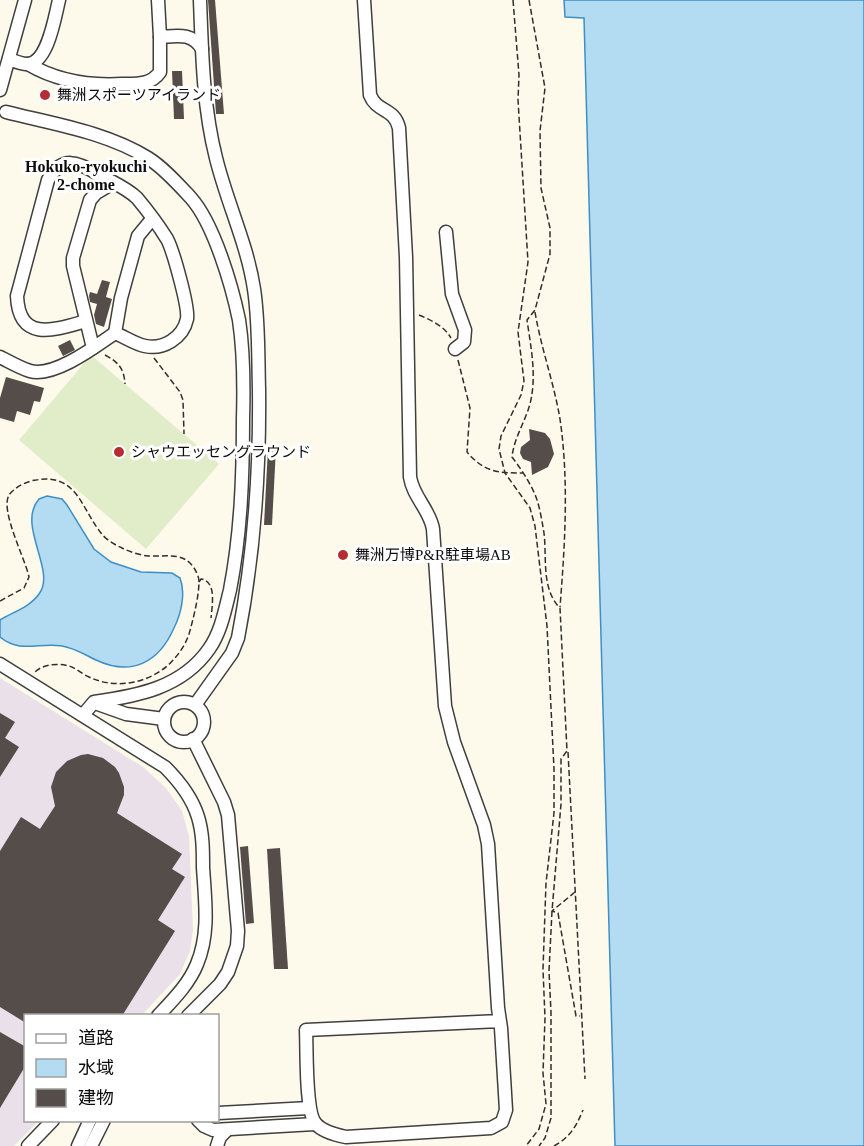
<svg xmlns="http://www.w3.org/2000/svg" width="864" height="1146" viewBox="0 0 864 1146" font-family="'Times New Roman','Noto Sans JP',serif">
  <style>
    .industrial { fill: #e9e0ea }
    .pitch { fill: #e1edc9 }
    .water { fill: #b3dbf2; stroke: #3f8fc5; stroke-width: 1.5 }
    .building { fill: #544d49 }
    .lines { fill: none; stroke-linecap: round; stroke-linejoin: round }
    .minor-casing { stroke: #3f3f3f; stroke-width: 15 }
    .path { stroke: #2e2e2e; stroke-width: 1.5; stroke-dasharray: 6 3; stroke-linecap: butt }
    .minor { stroke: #fff; stroke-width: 12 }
    .poi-dot { fill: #b32d33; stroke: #fff; stroke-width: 2 }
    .labels { text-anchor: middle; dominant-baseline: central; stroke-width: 6; stroke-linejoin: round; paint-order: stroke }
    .poi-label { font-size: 15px; fill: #0c0c0c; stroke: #fff; text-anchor: start }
    .neighbourhood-label { font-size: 16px; font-weight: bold; fill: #0c0c0c; stroke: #fff }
  </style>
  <rect width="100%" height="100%" fill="#fefaeb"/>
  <path class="industrial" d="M 0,678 L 143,767 L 166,788 L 182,811 L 189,836 L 193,930 L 190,951 L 180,974 L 142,1015 L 26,1016 L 26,1120 L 39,1121 L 14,1146 L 0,1146 Z"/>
  <path class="pitch" d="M 91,355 L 219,464 L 146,549 L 19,440 Z"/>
  <g class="water">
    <path d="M 564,0 L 864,0 L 864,1146 L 615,1146 L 584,18 L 565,17 Z"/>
    <path d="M 47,496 L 62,499 L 67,505 L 94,549 L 111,562 L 141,572 L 172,573 L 180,578 C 186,593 181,614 174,628 C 159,662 132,677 96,660 C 85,655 75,648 62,646 C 39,642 21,654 0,637 L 0,620 C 13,612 30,607 39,594 C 57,571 16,525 39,499 Z"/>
  </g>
  <g class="building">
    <path d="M 208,0 L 215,0 L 224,114 L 216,114 Z"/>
    <path d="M 172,71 L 182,71 L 184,119 L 174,119 Z"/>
    <path d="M 102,280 L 110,282 L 106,297 L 112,299 L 104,327 L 96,324 L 94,315 L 97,304 L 90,302 L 89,296 L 90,292 L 97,294 Z"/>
    <path d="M 70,340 L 75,350 L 63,356 L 58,346 Z"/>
    <path d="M 6,377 L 44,388 L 40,402 L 34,401 L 30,415 L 17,411 L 14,422 L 0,418 L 0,398 Z"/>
    <path d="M 529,429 L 545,433 L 550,439 L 554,454 L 548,467 L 532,475 L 531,462 L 523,459 L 520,453 L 521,447 L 530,440 Z"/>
    <path d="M 268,448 L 276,448 L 272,525 L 264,525 Z"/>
    <path d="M 0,713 L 15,722 L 5,738 L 19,747 L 0,777 Z"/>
    <path d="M 88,754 L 103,758 L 115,767 L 119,773 L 124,787 L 124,795 L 117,813 L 182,854 L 172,869 L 185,877 L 158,920 L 175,931 L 122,1016 L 26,1016 L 26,1023 L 0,1007 L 0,851 L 21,817 L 40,829 L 55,806 L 51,787 L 56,772 L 67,761 L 81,755 Z"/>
    <path d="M 248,846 L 254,923 L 246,924 L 240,847 Z"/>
    <path d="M 280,848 L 288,969 L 274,969 L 267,849 Z"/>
    <path d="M 0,1032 L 26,1047 L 26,1065 L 0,1108 Z"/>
  </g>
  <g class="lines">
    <g class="minor-casing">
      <g id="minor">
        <path d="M 158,0 L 160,37 C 177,36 192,32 202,49"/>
        <path d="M 364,0 L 370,95 C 377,113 394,107 399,128 L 406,257 L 410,477 C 413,497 430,510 433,529 L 445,706 L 454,742 L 484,825 L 488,844 L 498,1008 L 501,1028 L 506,1110 L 502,1122 L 491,1128 L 346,1137 C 336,1135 323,1132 316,1124 C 305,1113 307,1049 306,1030 L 500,1021"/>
        <path d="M 9,59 C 14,61 21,64 27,64 C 48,64 55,16 59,0"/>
        <path d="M 28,64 C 57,81 90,86 122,84 C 137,84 151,85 160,72 L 160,37"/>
        <path d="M 0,90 L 25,0"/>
        <path d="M 6,112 C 53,124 106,132 148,158 C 164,168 179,185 191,198 C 214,224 232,286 239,320 C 244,353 244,385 243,419 C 243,477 241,533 230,590 C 225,610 221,632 209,649 C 182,688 137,696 94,702 L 83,715"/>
        <path d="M 446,232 L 452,294 L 465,330 L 464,342 L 455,349"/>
        <path d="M 115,333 L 121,298 L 138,236 L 152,219"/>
        <path d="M 93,348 L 73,266 L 73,258 L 90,200 L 96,193 L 113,183"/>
        <path d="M 0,357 C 10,362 20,368 30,371 C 54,378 96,346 115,333 C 125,337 135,344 145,346 C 163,350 183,338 187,319 C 189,307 173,250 167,239 C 159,226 147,210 137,198 C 127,188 110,181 98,174 C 78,162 62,155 48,180 L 17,296 C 19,343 55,330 86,321"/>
        <path d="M 0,664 L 165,767 C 179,781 192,797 198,817 C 203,833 203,851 203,867 C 205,900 210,933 197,964 C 189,984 173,1000 158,1016"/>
        <circle cx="184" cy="722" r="20"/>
        <path d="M 95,703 L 126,714 L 164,719"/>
        <path d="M 195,705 L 232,653 L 238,638 C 254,556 260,474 259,389 C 258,356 259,322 254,289 C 247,243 227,203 216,158 C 203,107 202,53 200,0"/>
        <path d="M 188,1016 L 220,984 L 228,972 L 237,946 L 238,931 L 228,815 L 224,802 L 193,739"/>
        <path d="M 218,1113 L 309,1108"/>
        <path d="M 198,1120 L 204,1126 L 213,1130 L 315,1124"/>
        <path d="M 28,1146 L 53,1120"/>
        <path d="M 78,1146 L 90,1120"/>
        <path d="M 91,1146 L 104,1120"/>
        <path d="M 217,1146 L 220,1137 L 227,1130"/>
      </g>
    </g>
    <g class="path">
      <path d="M 513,0 L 519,75 L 518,100 L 528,262 L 518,332 L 524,381 L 521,395 L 501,436 L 499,449 L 505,473 L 530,508 L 535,526 L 547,626 L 554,769 L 554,813 L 546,883 L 543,969 L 545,1018 L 543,1073 L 546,1104 L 539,1129 L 526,1146"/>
      <path d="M 529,0 L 545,88 L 540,131 L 541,188 L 550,228 L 550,254 L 535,310 L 527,320 C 531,348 537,376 530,404 C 525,422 514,438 512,457 C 521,469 530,482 536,497 C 540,508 542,521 544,533 C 547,558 541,589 560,608 L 567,751 L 561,759 L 561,804 L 552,911 L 549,971 L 551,1012 L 551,1118 L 545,1138 L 539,1146"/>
      <path d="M 535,312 C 541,348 554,383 560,419 C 569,481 565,544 560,607"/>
      <path d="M 419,315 C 431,320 444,326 451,338"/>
      <path d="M 105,355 C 118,362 124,368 125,384"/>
      <path d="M 154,358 L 180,392 L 183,400 L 184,434"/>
      <path d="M 458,360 L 470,408 L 467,452 C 484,472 497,473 523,473"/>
      <path d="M 199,582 L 201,579 C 217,581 212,606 211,618"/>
      <path d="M 0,601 L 24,588 L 29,577 C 25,558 0,511 9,495 C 15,487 27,481 36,480 C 77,473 81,508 101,533 C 105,539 115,545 122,548 C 130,552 140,555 148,556 C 169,557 188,550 198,576 C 202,586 192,624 189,634 C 186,643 181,651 175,658 C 155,682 118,691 89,677 C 82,674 76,668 69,666 C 58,663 43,664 35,672"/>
      <path d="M 568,752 L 585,1079"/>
      <path d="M 575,892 L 552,911 L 558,913 L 576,1016 L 580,1016"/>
      <path d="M 554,1146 C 570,1137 576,1127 583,1110"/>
    </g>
    <use href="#minor" class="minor"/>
  </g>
  <g class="poi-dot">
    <circle cx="45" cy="95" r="6"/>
    <circle cx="119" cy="452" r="6"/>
    <circle cx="343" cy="555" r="6"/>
  </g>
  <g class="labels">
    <g class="poi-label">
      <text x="57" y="95">舞洲スポーツアイランド</text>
      <text x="131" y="452">シャウエッセングラウンド</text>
      <text x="355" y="555">舞洲万博P&amp;R駐車場AB</text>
    </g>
    <g class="neighbourhood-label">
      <text x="86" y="166">Hokuko-ryokuchi<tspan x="86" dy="18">2-chome</tspan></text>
    </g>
  </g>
  <rect x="24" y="1014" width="195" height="108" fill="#ffffff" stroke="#9e9e9e" stroke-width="1.5"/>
  <rect x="36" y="1034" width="30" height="9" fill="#ffffff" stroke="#9e9e9e" stroke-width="1.5"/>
  <text x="78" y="1044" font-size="18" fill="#0c0c0c">道路</text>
  <rect x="36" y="1059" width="30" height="18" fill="#b3dbf2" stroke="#9e9e9e" stroke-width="1.5"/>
  <text x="78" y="1074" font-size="18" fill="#0c0c0c">水域</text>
  <rect x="36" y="1089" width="30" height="18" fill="#544d49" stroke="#9e9e9e" stroke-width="1.5"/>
  <text x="78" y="1104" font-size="18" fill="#0c0c0c">建物</text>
</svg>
